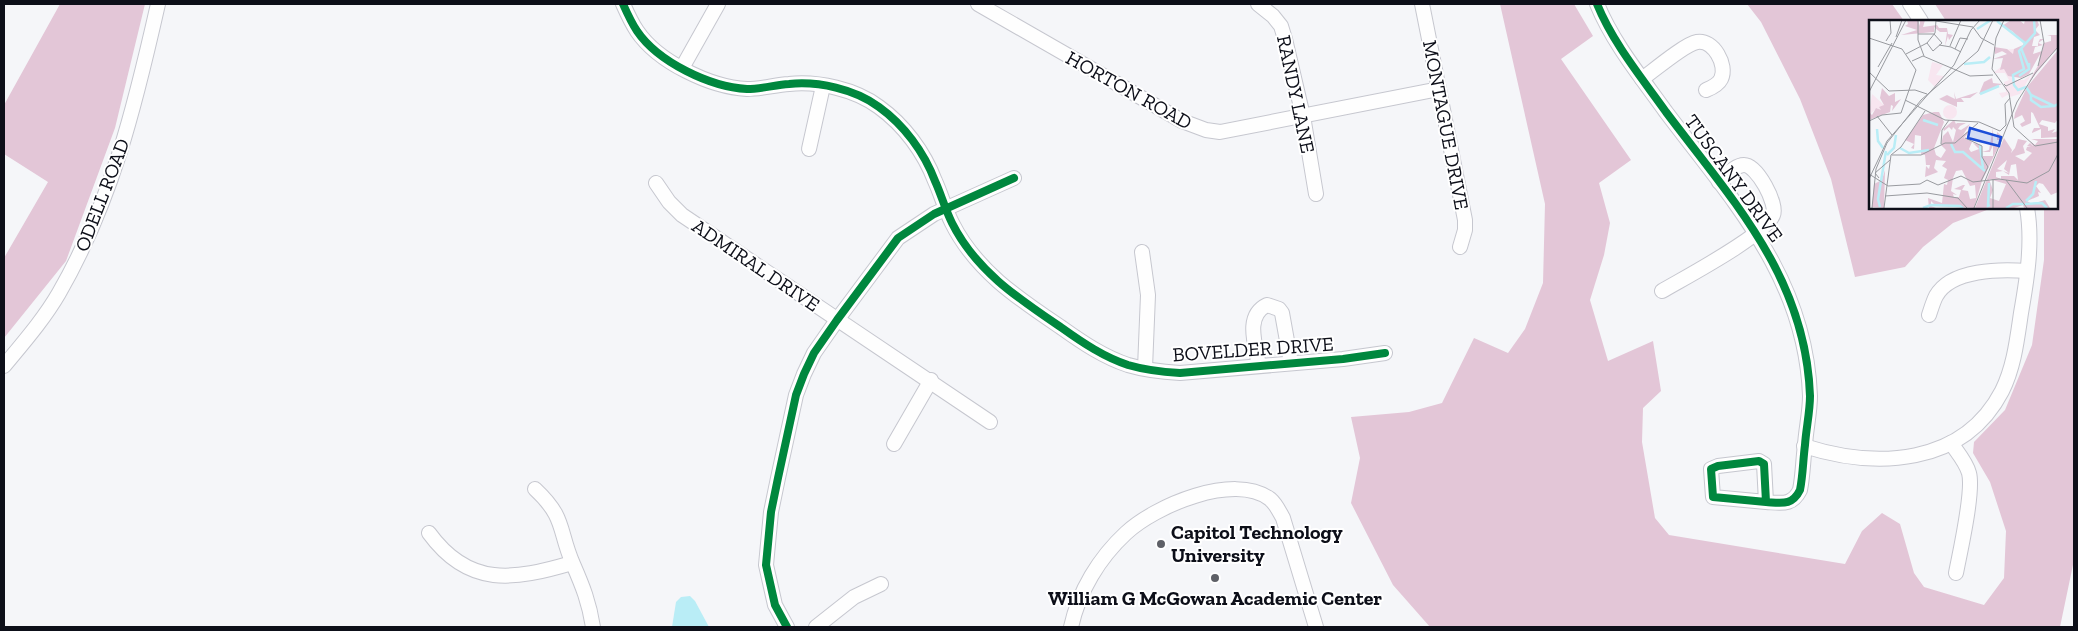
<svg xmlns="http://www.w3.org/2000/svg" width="2078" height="631" viewBox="0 0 2078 631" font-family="'Zilla Slab',serif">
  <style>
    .forest { fill: #e3c6d7 }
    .water { fill: #b9edf6 }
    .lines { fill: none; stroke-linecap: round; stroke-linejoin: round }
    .minor-casing { stroke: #c6c7cf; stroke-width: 16 }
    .minor { stroke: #fefefe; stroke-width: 14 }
    .cycleway-casing { stroke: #fff; stroke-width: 11 }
    .cycleway { stroke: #00873e; stroke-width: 8 }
    .poi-dot { fill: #5e6067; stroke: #fff; stroke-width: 2 }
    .labels { text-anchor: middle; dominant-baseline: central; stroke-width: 4; stroke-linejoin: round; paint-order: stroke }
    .street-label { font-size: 20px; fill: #0d0f19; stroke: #fff }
    .poi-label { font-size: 20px; font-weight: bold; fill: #0d0f19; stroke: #fff; text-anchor: start }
    .inset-river { fill: none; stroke: #b9edf6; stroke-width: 2.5 }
    .inset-road { fill: none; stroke: #989a9f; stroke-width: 1 }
    .view { fill: #1d4ed8; fill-opacity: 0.15; stroke: #1d4ed8; stroke-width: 2.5 }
    .inset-edge { fill: none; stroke: #0d0f19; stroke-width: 2.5 }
  </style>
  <rect width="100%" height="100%" fill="#f5f6f9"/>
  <g class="forest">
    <path d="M 60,4 L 145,4 L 115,128 L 66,261 L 4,338 L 4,258 L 48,182 L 4,154 L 4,105 Z"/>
    <path d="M 1500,4 L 1574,4 L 1593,36 L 1561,59 L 1631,160 L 1599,183 L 1610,223 L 1604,255 L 1590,300 L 1608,361 L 1653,341 L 1661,391 L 1643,408 L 1642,442 L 1655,518 L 1669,535 L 1845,564 L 1862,531 L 1882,513 L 1900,524 L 1914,573 L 1924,587 L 1984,605 L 2004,578 L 2006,531 L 1990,482 L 1973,453 L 1974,442 L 2005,410 L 2032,345 L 2044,260 L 2044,208 L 2057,208 L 2057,21 L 1946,21 L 1935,4 L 2074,4 L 2074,560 L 2060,627 L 1430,627 L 1393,585 L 1351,503 L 1360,458 L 1351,417 L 1409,412 L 1442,403 L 1474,338 L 1508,353 L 1525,329 L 1543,283 L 1545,204 Z"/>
    <path d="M 1747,4 L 1892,4 L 1904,21 L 1870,21 L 1870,208 L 1992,208 L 1953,223 L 1923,247 L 1905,267 L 1855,277 L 1831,179 L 1800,99 L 1761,22 Z"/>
  </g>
  <path class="water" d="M 690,596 L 695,601 L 709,627 L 672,627 L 676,602 L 681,597 Z"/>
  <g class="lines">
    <g class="minor-casing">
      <g id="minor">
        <path d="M 623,4 C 627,13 631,22 637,31 C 658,62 710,87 747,89 C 761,89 775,85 789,84 C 818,81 855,89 879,107 C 904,125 924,152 935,181 C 941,194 945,209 952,223 C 976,271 1019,299 1062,328 C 1083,343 1104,357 1128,365 C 1145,370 1163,372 1180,373 L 1343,359 L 1385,353"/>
        <path d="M 978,4 L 1182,121 L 1206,130 L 1220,132 L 1439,89"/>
        <path d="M 1258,4 L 1273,16 L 1281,26 L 1285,39 L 1303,116 L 1316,194"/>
        <path d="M 1422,4 L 1465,220 L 1465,230 L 1460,247"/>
        <path d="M 1597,4 C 1613,43 1641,77 1666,112 C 1733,201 1806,278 1810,396 C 1810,412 1806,429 1805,445 C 1803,460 1803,475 1800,490 C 1792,506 1782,503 1766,502 L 1713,497 L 1711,469 L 1718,466 L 1759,461 L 1764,464 L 1766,502"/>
        <path d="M 1910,4 L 1921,21"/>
        <path d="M 682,68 L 718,4"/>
        <path d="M 1642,79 C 1653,71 1685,44 1697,42 C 1713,39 1728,65 1721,79 C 1718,85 1711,88 1706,90"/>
        <path d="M 809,149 L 823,86"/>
        <path d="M 656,183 L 669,202 L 682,215 L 990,422"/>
        <path d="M 1142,252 L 1148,295 L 1145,368"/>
        <path d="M 1662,291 C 1684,278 1766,235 1773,215 C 1778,204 1757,165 1744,165 C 1735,165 1726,176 1719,182"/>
        <path d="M 1929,315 C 1931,309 1933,302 1936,296 C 1951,269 2001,269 2027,271"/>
        <path d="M 4,366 C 23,343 44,319 59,293 C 112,201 135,106 158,4"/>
        <path d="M 1259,366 C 1256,346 1244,316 1267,305 L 1279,309 L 1282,313 L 1291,363"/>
        <path d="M 1951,443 C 1957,452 1966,462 1969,473 C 1974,491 1960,552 1956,573"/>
        <path d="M 894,444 L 931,380"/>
        <path d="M 1804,446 C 1876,469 1963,466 2002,391 C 2014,367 2017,340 2021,313 C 2027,279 2033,242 2027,208"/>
        <path d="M 535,489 C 566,518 558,529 573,564 C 583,587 589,602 593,627"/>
        <path d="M 429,533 C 469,588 514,580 572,563"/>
        <path d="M 787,627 L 775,605 L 766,565 L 771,512 L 778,478 L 796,395 L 804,374 L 814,353 L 837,320 L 898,238 L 934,214 L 1014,178"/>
        <path d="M 816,627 L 854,597 L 881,584"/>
        <path d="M 1071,627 C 1079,591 1099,558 1126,533 C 1155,506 1234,472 1270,499 C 1276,504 1279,511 1283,518 L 1316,627"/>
      </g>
    </g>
    <use href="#minor" class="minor"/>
    <g class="cycleway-casing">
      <g id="cycleway">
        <path d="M 623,4 C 627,13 631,22 637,31 C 658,62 710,87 747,89 C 761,89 775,85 789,84 C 818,81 855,89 879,107 C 904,125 924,152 935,181 C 941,194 945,209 952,223 C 976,271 1019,299 1062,328 C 1083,343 1104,357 1128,365 C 1145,370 1163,372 1180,373 L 1343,359 L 1385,353"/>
        <path d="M 1597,4 C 1613,43 1641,77 1666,112 C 1733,201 1806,278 1810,396 C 1810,412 1806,429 1805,445 C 1803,460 1803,475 1800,490 C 1792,506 1782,503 1766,502 L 1713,497 L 1711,469 L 1718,466 L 1759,461 L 1764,464 L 1766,502"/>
        <path d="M 787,627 L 775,605 L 766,565 L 771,512 L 778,478 L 796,395 L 804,374 L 814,353 L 837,320 L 898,238 L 934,214 L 1014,178"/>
      </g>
    </g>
    <use href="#cycleway" class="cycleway"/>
  </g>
  <g class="poi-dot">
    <circle cx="1161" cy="544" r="5"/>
    <circle cx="1215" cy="578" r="5"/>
  </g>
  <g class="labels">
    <g class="street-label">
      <text transform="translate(1129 90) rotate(29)">HORTON ROAD</text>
      <text transform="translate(1296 94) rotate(78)">RANDY LANE</text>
      <text transform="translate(1446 125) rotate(79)">MONTAGUE DRIVE</text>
      <text transform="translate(1734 178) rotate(54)">TUSCANY DRIVE</text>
      <text transform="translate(102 195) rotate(-69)">ODELL ROAD</text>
      <text transform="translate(756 265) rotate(34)">ADMIRAL DRIVE</text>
      <text transform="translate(1253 349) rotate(-4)">BOVELDER DRIVE</text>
    </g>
    <g class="poi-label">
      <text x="1171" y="532">Capitol Technology<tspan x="1171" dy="23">University</tspan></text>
      <text x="1215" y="598" text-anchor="middle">William G McGowan Academic Center</text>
    </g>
  </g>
  <g transform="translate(1869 20)">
    <rect width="189" height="189" fill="#f5f6f9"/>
    <path d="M 125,27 L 131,30 L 145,29 L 145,60 L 155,60 L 162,55 L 151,74 L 141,77 L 140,74 L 133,78 L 130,73 L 137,72 L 135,62 L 140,60 L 136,53 L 124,53 L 132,47 L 138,34 L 135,31 L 126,34 ZM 63,42 L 74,45 L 67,55 L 75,56 L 66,67 L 59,60 ZM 3,74 L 15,85 L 12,91 L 8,88 L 0,95 ZM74 92a7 7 0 1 1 14 0a7 7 0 1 1-14 0Z" fill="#f8e6f0"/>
    <path d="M 38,0 L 49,0 L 51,6 L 51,0 L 56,0 L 54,7 L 68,5 L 70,8 L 78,8 L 79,14 L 84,15 L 80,20 L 79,16 L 76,26 L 78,12 L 71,12 L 65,7 L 65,12 L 32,15 L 48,10 L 36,6 L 39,4 ZM 142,0 L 150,0 L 155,4 L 156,0 L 168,0 L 170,5 L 166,10 L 171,15 L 165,17 L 163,26 L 169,26 L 169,23 L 171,19 L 175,19 L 169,23 L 174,25 L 166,27 L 164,34 L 173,31 L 175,23 L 182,21 L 182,16 L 178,15 L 189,15 L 189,27 L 159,63 L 170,44 L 171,34 L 160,54 L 152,58 L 139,56 L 135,49 L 131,50 L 134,38 L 124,39 L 138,34 L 133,31 L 126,34 L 125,27 L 138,29 L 144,34 L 145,29 L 154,25 L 155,22 L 143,11 L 133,6 ZM 189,30 L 189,99 L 186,103 L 173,100 L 170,104 L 179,107 L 179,111 L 186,109 L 183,113 L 189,111 L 189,117 L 172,118 L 172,109 L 163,113 L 163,112 L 165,108 L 171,108 L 164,93 L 162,92 L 162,103 L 153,107 L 151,104 L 156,101 L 153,95 L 145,99 L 146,93 L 158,67 ZM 123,58 L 124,63 L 133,64 L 110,74 L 115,62 ZM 13,68 L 20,76 L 26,73 L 26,82 L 32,79 L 23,91 L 24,86 L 22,85 L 21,92 L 0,100 L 0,92 L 3,95 L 7,88 L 12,90 L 10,87 L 15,85 L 11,78 ZM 85,72 L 87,79 L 109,72 L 101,78 L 92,78 L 95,82 L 88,82 L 88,87 L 70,79 L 78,75 L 86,79 ZM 65,92 L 70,92 L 75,102 L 65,128 L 67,135 L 72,138 L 77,130 L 72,125 L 74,116 L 79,111 L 84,122 L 87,110 L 84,107 L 83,110 L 80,107 L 75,111 L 74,109 L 85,100 L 87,104 L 88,103 L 97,103 L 91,106 L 89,109 L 92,110 L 101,104 L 94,115 L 104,107 L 95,118 L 103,122 L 100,129 L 102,132 L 110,129 L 104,123 L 112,125 L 113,136 L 124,136 L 124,125 L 121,132 L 113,132 L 120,130 L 124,108 L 124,123 L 128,125 L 131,120 L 128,120 L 128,112 L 134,117 L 113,161 L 105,188 L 67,186 L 62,181 L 62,186 L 67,188 L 60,188 L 59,178 L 73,183 L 75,164 L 78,165 L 79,160 L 75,158 L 78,149 L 73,146 L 77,141 L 67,140 L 65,148 L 69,152 L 56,157 L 57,146 L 60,149 L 61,145 L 57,145 L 56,135 L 52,134 L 52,116 L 46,115 L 45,129 L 42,128 L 45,124 L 36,120 L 54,95 ZM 93,150 L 101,166 L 106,165 L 107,178 L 101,179 L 99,171 L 93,170 L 96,165 L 94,165 L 85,169 L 92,170 L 90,177 L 85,178 L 84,174 L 88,175 L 82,171 L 84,158 L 87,151 ZM 135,118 L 143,130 L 142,133 L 146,128 L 149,119 L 158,121 L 154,126 L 156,133 L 146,136 L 155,141 L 163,133 L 157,130 L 158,127 L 162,127 L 158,126 L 161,123 L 164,126 L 161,121 L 166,125 L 169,121 L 162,119 L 189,119 L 189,172 L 182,175 L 174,164 L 170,163 L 167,166 L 172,173 L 169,172 L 170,176 L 158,181 L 163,184 L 176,180 L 181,188 L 155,188 L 154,185 L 145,188 L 106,188 ZM 138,140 L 135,149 L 140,153 L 134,151 L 140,155 L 142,145 L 147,144 L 149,160 L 145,156 L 132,156 L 132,159 L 127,157 L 127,152 L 134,151 L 128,149 ZM 120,159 L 137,164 L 130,181 L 121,178 L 124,170 ZM 16,150 L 15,188 L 3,187 L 5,164 L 13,160 Z" fill="#e3c6d7" fill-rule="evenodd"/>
    <path class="inset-river" d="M 165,0 L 166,13 L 150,31 L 155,49 L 144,55 L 145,65 L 149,70 L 157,67 L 162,75 L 185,86 L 189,84M 128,1 L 156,23M 108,9 L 122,0M 152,28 L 160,48M 95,44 L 115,42 L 121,37M 150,56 L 160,49 L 160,43M 111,74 L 130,66M 162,75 L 162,80 L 172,87 L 184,86M 54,100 L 69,105M 8,109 L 9,121 L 14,128M 82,124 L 86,132 L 94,132 L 116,151M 111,125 L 114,148M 31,128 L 40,133 L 60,130M 18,135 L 25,128 L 27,115M 120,163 L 119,186 L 121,185M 157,181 L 164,174 L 167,161M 156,184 L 173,183 L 178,188M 11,187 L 9,179 L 17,131M 54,188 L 62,185 L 91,186 L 94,188M 137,188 L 144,184 L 155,184"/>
    <path class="inset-road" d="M 49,0 L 49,20 L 55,36M 135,0 L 127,18 L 123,49 L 140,73 L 145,107 L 166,126 L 189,122M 67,1 L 104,7 L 112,18 L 125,25M 49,14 L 65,14M 27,17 L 33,0M 0,18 L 33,29 L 47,50 L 32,93 L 13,95 L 0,101M 17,21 L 22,13 L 21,0M 58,23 L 64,31 L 73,23 L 65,14M 70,25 L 82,27 L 92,32M 81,26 L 92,0M 86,29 L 91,18 L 99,19M 37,34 L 58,23 L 66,13 L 67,0M 43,41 L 54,36 L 101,56 L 124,55M 169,46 L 175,23 L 171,0M 9,47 L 23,23M 0,52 L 20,71 L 46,70 L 58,74M 135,64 L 137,66 L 164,53M 0,72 L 37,0M 36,80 L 76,100 L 110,102 L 131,111 L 137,105 L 136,84 L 141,78M 8,96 L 23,115M 96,118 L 113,126 L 113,137 L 119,147 L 112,161M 72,124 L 73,110 L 80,100M 23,135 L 52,135 L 76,123 L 86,123 L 109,103M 0,154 L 19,166 L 51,164 L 58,160 L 69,165 L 92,156 L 104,162 L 130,159 L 158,163 L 180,151 L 189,134M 10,158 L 6,153 L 21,140M 0,159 L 18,121 L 85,45 L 102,10 L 111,0M 124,159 L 124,188M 137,160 L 158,188M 16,176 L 58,173 L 89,178 L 98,188M 3,188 L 7,149 L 18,123 L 52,80 L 109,31 L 124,0M 15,188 L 22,135 L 32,127 L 56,91M 105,188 L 148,82 L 167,52 L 189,27"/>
    <path class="view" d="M 101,108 L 132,117 L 130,126 L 99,118 Z"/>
    <rect width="189" height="189" class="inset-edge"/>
  </g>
  <rect width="2078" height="631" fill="none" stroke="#0d0f19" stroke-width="10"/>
</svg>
